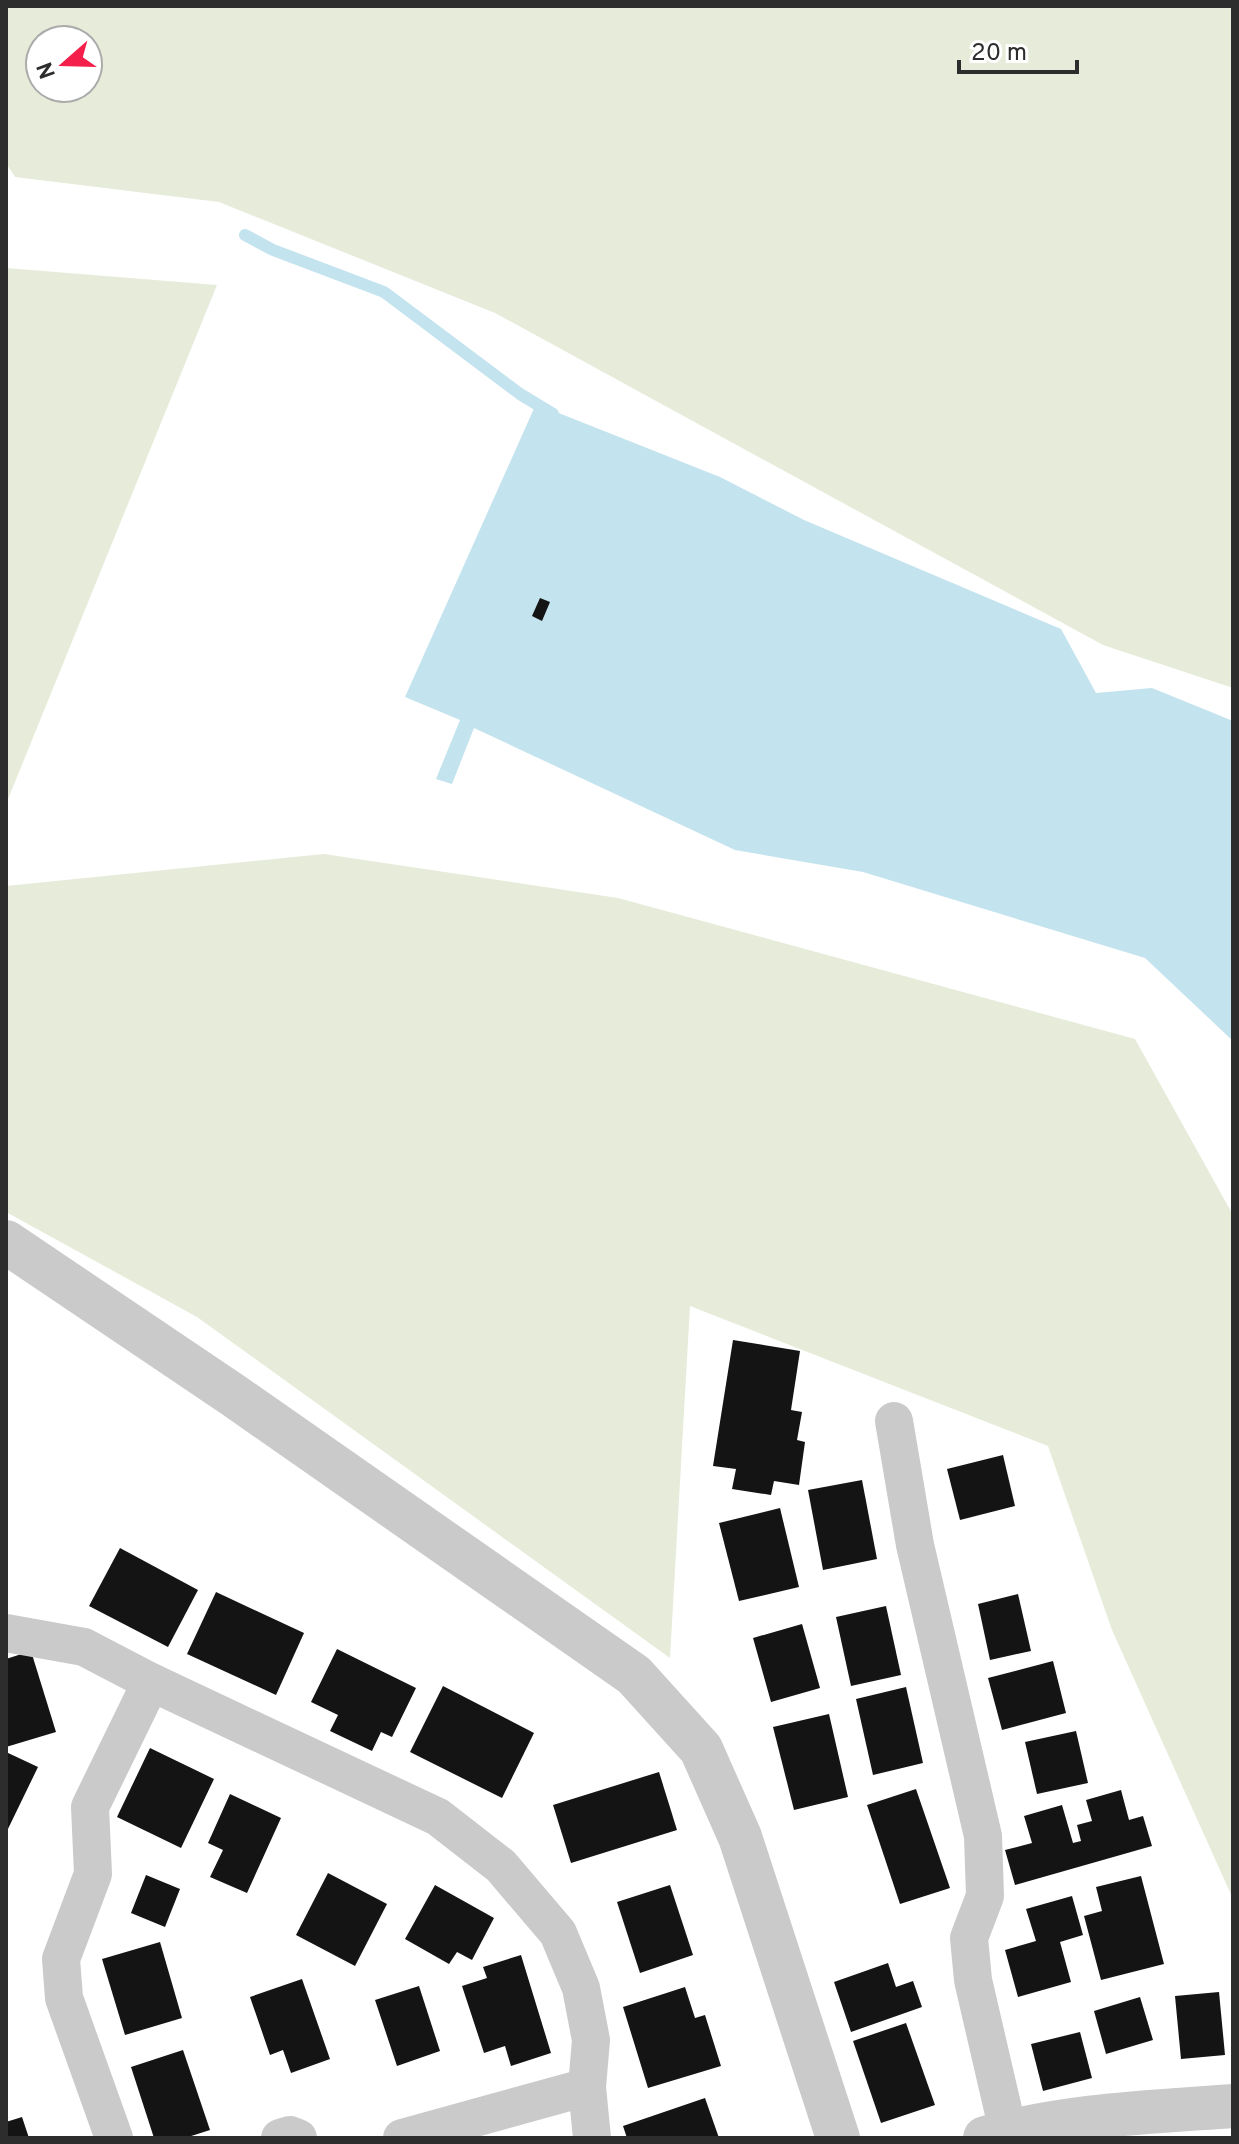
<svg xmlns="http://www.w3.org/2000/svg" width="1239" height="2144" viewBox="0 0 1239 2144" font-family="Overpass,sans-serif">
  <style>
    .green { fill: #e6ecd9; fill-rule: evenodd }
    .water { fill: #c3e3ee }
    .lines { fill: none; stroke-linecap: round; stroke-linejoin: round }
    .stream { stroke: #c3e3ee; stroke-width: 12 }
    .building { fill: #141414 }
    .minor { stroke: #cacaca; stroke-width: 38 }
    .tertiary { stroke: #cacaca; stroke-width: 44 }
  </style>
  <rect width="100%" height="100%" fill="#fff"/>
  <g class="green">
    <path d="M 6,6 L 1233,6 L 1233,688 L 1103,645 L 495,313 L 219,202 L 15,177 L 6,163 ZM 40,40 L 88,40 L 88,88 L 40,88 Z"/>
    <path d="M 6,268 L 217,285 L 6,804 Z"/>
    <path d="M 324,854 L 618,898 L 1135,1039 L 1233,1215 L 1233,1899 L 1112,1630 L 1048,1446 L 690,1306 L 670,1658 L 197,1317 L 6,1212 L 6,886 Z"/>
  </g>
  <path class="water" d="M 536,404 L 720,477 L 804,520 L 1061,629 L 1096,693 L 1152,688 L 1233,721 L 1233,1041 L 1145,958 L 863,872 L 735,850 L 474,728 L 452,784 L 436,779 L 460,720 L 405,697 Z"/>
  <g class="lines">
    <path class="stream" d="M 245,235 L 273,250 L 384,292 L 520,394 L 553,414"/>
  </g>
  <g class="building">
    <path d="M 540,598 L 550,602 L 542,621 L 532,616 Z"/>
    <path d="M 733,1340 L 800,1351 L 791,1410 L 802,1412 L 797,1440 L 805,1442 L 799,1485 L 774,1481 L 771,1495 L 732,1489 L 736,1469 L 713,1466 Z"/>
    <path d="M 1003,1455 L 1015,1506 L 960,1520 L 947,1469 Z"/>
    <path d="M 862,1480 L 877,1559 L 823,1570 L 808,1490 Z"/>
    <path d="M 780,1508 L 799,1587 L 739,1601 L 719,1523 Z"/>
    <path d="M 120,1548 L 198,1590 L 168,1647 L 89,1606 Z"/>
    <path d="M 216,1592 L 304,1633 L 276,1695 L 187,1654 Z"/>
    <path d="M 1018,1594 L 1031,1651 L 990,1660 L 978,1604 Z"/>
    <path d="M 886,1606 L 901,1675 L 851,1686 L 836,1617 Z"/>
    <path d="M 802,1624 L 820,1688 L 771,1702 L 753,1638 Z"/>
    <path d="M 337,1649 L 416,1688 L 392,1737 L 381,1732 L 372,1751 L 330,1731 L 338,1715 L 311,1702 Z"/>
    <path d="M 31,1651 L 56,1732 L 6,1747 L 6,1659 Z"/>
    <path d="M 1053,1661 L 1066,1713 L 1002,1730 L 988,1678 Z"/>
    <path d="M 443,1686 L 534,1733 L 502,1798 L 410,1752 Z"/>
    <path d="M 906,1687 L 923,1763 L 873,1775 L 856,1699 Z"/>
    <path d="M 829,1714 L 848,1797 L 794,1810 L 773,1727 Z"/>
    <path d="M 1076,1731 L 1088,1783 L 1037,1794 L 1025,1742 Z"/>
    <path d="M 150,1748 L 214,1779 L 181,1848 L 117,1817 Z"/>
    <path d="M 6,1752 L 38,1767 L 6,1833 Z"/>
    <path d="M 659,1772 L 677,1830 L 571,1863 L 553,1805 Z"/>
    <path d="M 916,1789 L 950,1888 L 900,1904 L 867,1805 Z"/>
    <path d="M 1121,1790 L 1129,1820 L 1143,1816 L 1152,1846 L 1015,1885 L 1005,1850 L 1032,1843 L 1024,1816 L 1062,1805 L 1073,1843 L 1081,1841 L 1077,1825 L 1092,1821 L 1086,1800 Z"/>
    <path d="M 230,1794 L 281,1818 L 247,1893 L 210,1877 L 223,1850 L 208,1843 Z"/>
    <path d="M 328,1873 L 387,1904 L 355,1966 L 296,1935 Z"/>
    <path d="M 146,1875 L 180,1889 L 165,1927 L 131,1913 Z"/>
    <path d="M 1141,1876 L 1164,1964 L 1101,1980 L 1084,1916 L 1102,1911 L 1096,1887 Z"/>
    <path d="M 435,1885 L 494,1918 L 472,1960 L 457,1952 L 449,1964 L 405,1939 Z"/>
    <path d="M 670,1885 L 693,1955 L 640,1973 L 617,1902 Z"/>
    <path d="M 1072,1896 L 1083,1935 L 1060,1942 L 1071,1982 L 1018,1997 L 1005,1950 L 1036,1941 L 1026,1909 Z"/>
    <path d="M 160,1942 L 182,2018 L 125,2035 L 102,1959 Z"/>
    <path d="M 521,1955 L 551,2053 L 511,2066 L 505,2046 L 484,2053 L 462,1986 L 487,1978 L 483,1967 Z"/>
    <path d="M 888,1963 L 896,1987 L 913,1981 L 922,2007 L 851,2032 L 834,1982 Z"/>
    <path d="M 302,1979 L 330,2059 L 291,2073 L 283,2050 L 270,2055 L 250,1997 Z"/>
    <path d="M 419,1986 L 440,2051 L 397,2066 L 375,2000 Z"/>
    <path d="M 685,1987 L 695,2018 L 705,2015 L 721,2066 L 648,2088 L 623,2007 Z"/>
    <path d="M 1219,1992 L 1225,2055 L 1181,2059 L 1175,1996 Z"/>
    <path d="M 1140,1997 L 1153,2040 L 1106,2054 L 1094,2011 Z"/>
    <path d="M 906,2023 L 935,2105 L 881,2123 L 853,2041 Z"/>
    <path d="M 1080,2032 L 1092,2078 L 1043,2091 L 1031,2044 Z"/>
    <path d="M 183,2050 L 210,2130 L 185,2138 L 154,2138 L 131,2067 Z"/>
    <path d="M 705,2098 L 719,2138 L 627,2138 L 623,2126 Z"/>
    <path d="M 22,2117 L 29,2138 L 6,2138 L 6,2122 Z"/>
  </g>
  <g class="lines">
    <g class="minor">
      <path d="M 894,1421 L 915,1545 L 983,1836 L 985,1896 L 969,1938 L 973,1980 L 1008,2131"/>
      <path d="M 6,1633 L 84,1647 L 151,1682 L 438,1817 L 501,1866 L 558,1933 L 581,1988 L 591,2040 L 587,2087 L 592,2138"/>
      <path d="M 114,2138 L 64,1998 L 61,1959 L 93,1874 L 90,1807 L 151,1682"/>
      <path d="M 280,2138 L 290,2135 L 298,2138"/>
      <path d="M 402,2138 L 587,2087"/>
    </g>
    <g class="tertiary">
      <path d="M 6,1242 L 233,1395 L 634,1675 L 701,1749 L 740,1837 L 838,2138"/>
      <path d="M 985,2138 C 1064,2115 1151,2112 1233,2106"/>
    </g>
  </g>
  <rect width="1239" height="2144" fill="none" stroke="#2d2d2d" stroke-width="16"/>
  <g transform="translate(64 64) rotate(250)"><circle r="38" fill="#ffffff" stroke="#ababab" stroke-width="2"/>
  <path d="M0-6L14 30L0 20L-14 30Z" fill="#f4204b"/>
  <text y="-12" font-size="22" font-weight="bold" text-anchor="middle" fill="#2d2d2d">N</text>
  </g>
  <path d="M959 60v12h118v-12" fill="none" stroke="#2d2d2d" stroke-width="4"/>
  <text x="971" y="60" font-size="24" fill="#2d2d2d" stroke="#ffffff" stroke-width="6" paint-order="stroke">20 m</text>
</svg>
